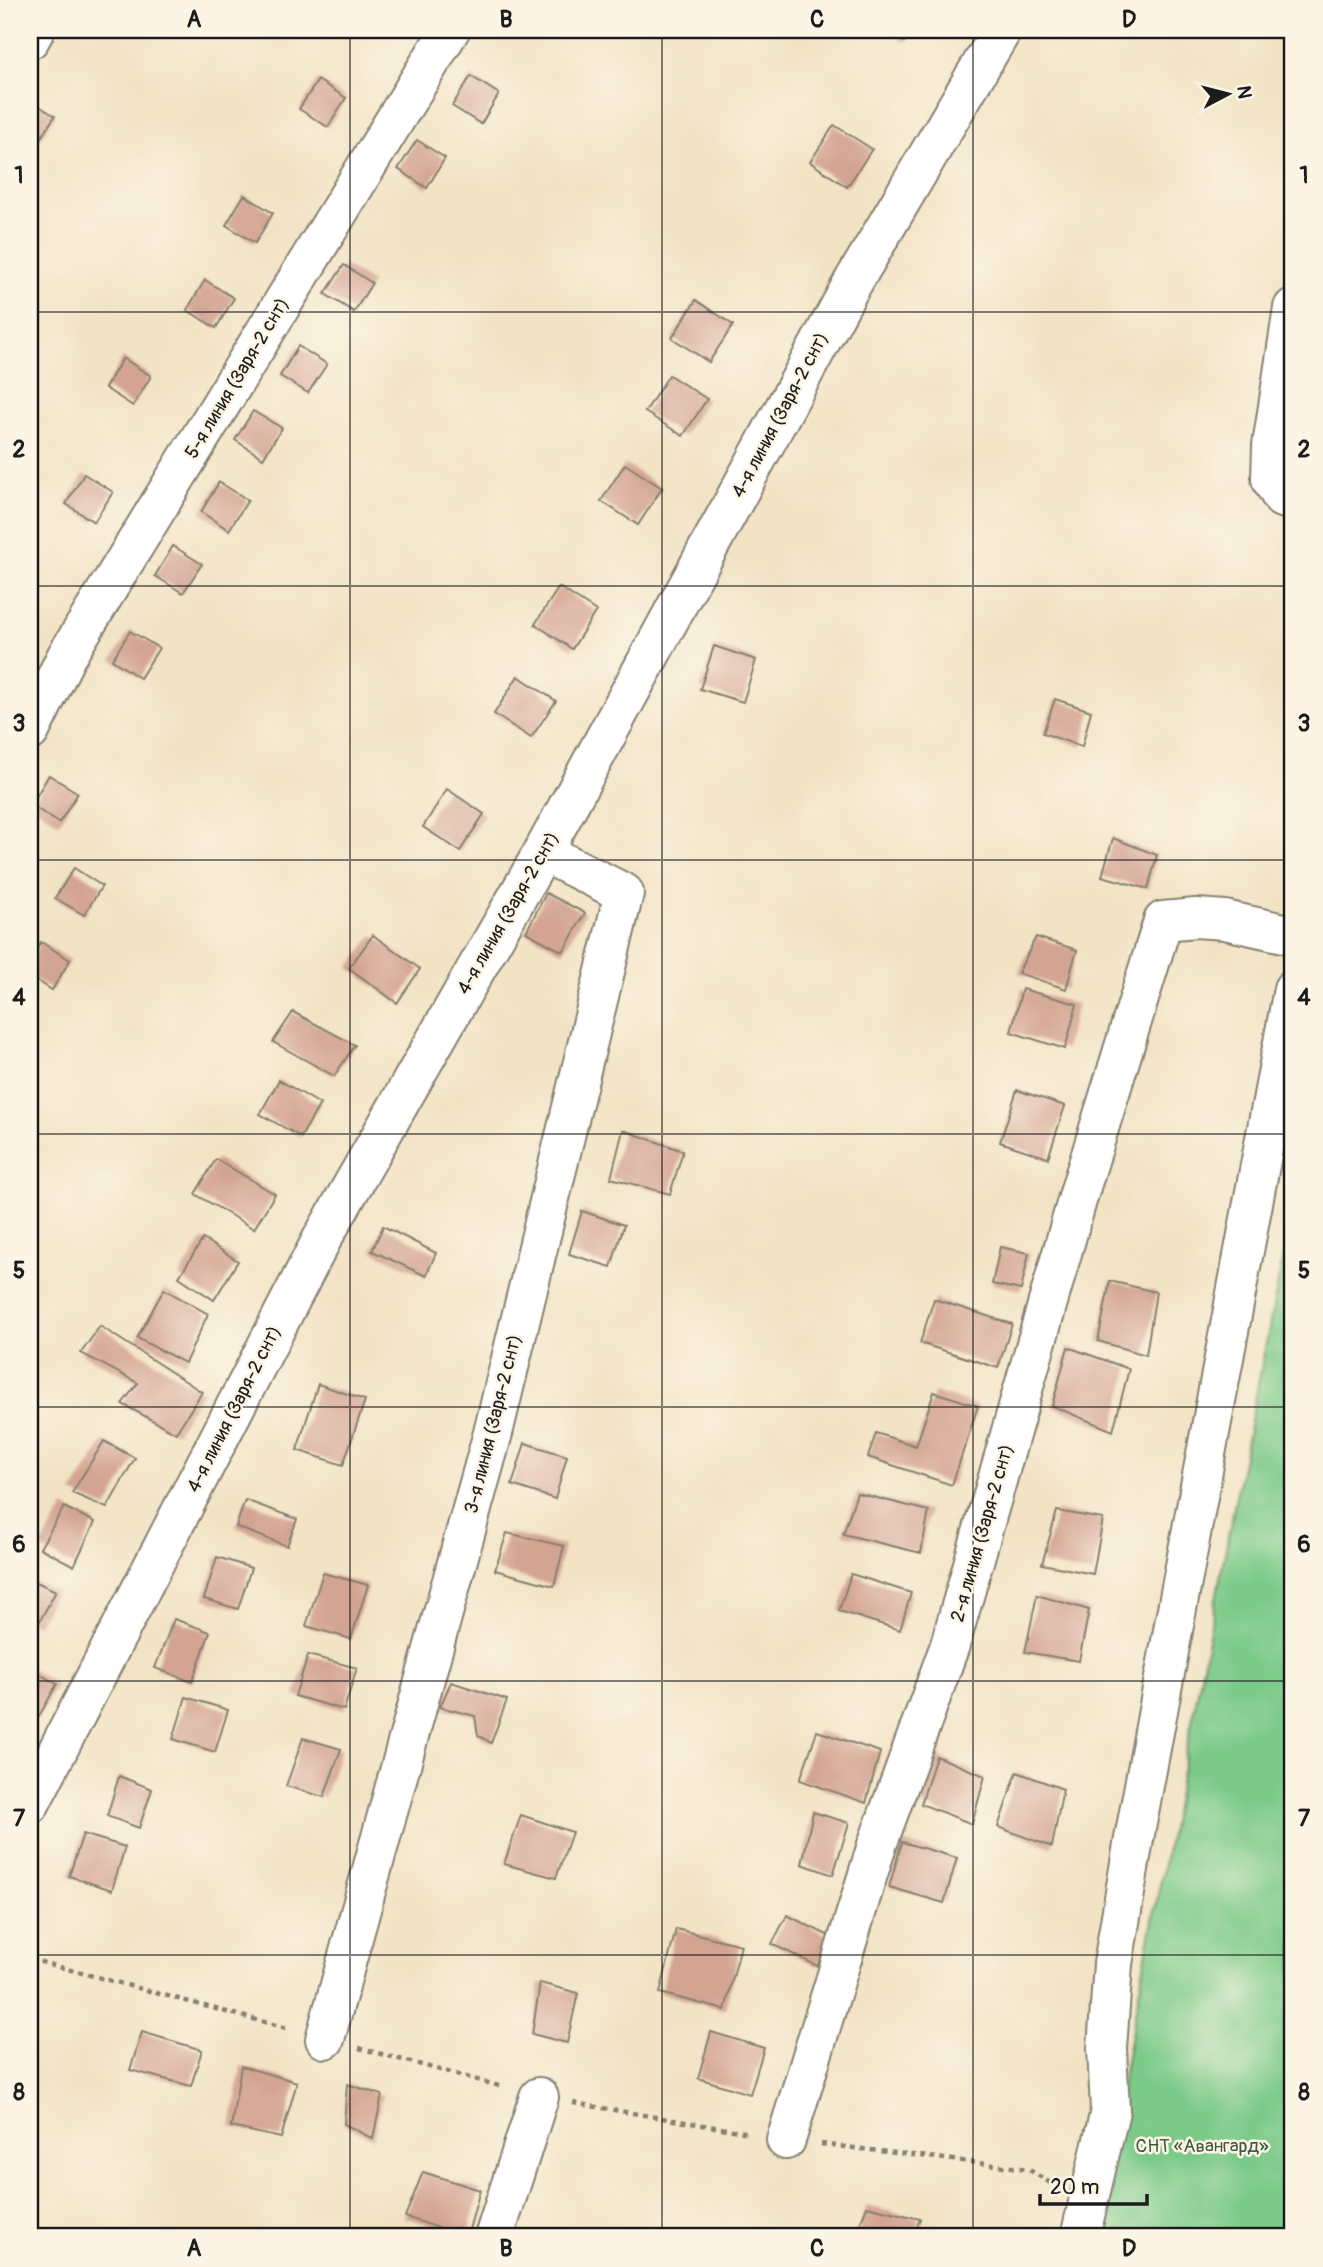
<svg xmlns="http://www.w3.org/2000/svg" width="1323" height="2267" viewBox="0 0 1323 2267" font-family="Pangolin,sans-serif">
  <style>
    .green { fill: #7cca89; stroke: #4c7352; stroke-width: 2 }
    .building { fill: #d4a493 }
    .lines { fill: none; stroke-linecap: round; stroke-linejoin: round }
    .minor-casing { stroke: #878070; stroke-width: 42 }
    .path { stroke: #878070; stroke-width: 4.5; stroke-dasharray: 5 5; stroke-linecap: butt }
    .minor { stroke: #fff; stroke-width: 38 }
    .grid { fill: none; stroke: #1c1c1c; stroke-width: 2; stroke-opacity: 0.55 }
    .labels { text-anchor: middle; dominant-baseline: central; stroke-width: 5; stroke-linejoin: round; paint-order: stroke }
    .street-label { font-size: 19px; fill: #1c1c1c; stroke: #fcf5e5 }
    .park-label { font-size: 19px; fill: #3e5942; stroke: #fcf5e5 }
    .neatline { fill: none; stroke: #1c1c1c; stroke-width: 2.5 }
    .grid-label { font-size: 23px; text-anchor: middle; font-weight: bold; fill: #1c1c1c }
  </style>
  <rect width="100%" height="100%" fill="#fcf5e5"/>
  <filter id="ink" filterUnits="userSpaceOnUse"><feTurbulence type="fractalNoise" baseFrequency=".0143" numOctaves="2"/><feDisplacementMap in="SourceGraphic" scale="14" xChannelSelector="R" yChannelSelector="G"/><feConvolveMatrix kernelMatrix="1 2 1 2 8 2 1 2 1" color-interpolation-filters="sRGB"/></filter>
  <filter id="wash" filterUnits="userSpaceOnUse"><feTurbulence type="fractalNoise" baseFrequency=".00686" numOctaves="4" result="noise"/><feDisplacementMap in="SourceGraphic" scale="28" xChannelSelector="R" yChannelSelector="G"/><feGaussianBlur stdDeviation="1.57" result="paint"/><feColorMatrix in="noise" values="0 0 0 0 0 0 0 0 0 0 0 0 0 0 0 0 0 1.4 0 .05"/><feComposite in="paint" operator="in"/></filter>
  <g filter="url(#wash)">
    <rect width="100%" height="100%" fill="#f2e3c5"/>
    <path class="green" d="M 1293,1206 L 1293,2237 L 1093,2237 L 1143,1971 Z"/>
    <g id="blocks">
      <g class="building">
        <path d="M 885,30 L 912,30 L 904,42 Z"/>
        <path d="M 471,76 L 499,94 L 481,124 L 452,106 Z"/>
        <path d="M 318,80 L 346,98 L 328,127 L 299,109 Z"/>
        <path d="M 30,100 L 55,116 L 36,145 L 30,141 Z"/>
        <path d="M 834,125 L 872,149 L 847,187 L 810,162 Z"/>
        <path d="M 417,140 L 445,158 L 427,188 L 398,169 Z"/>
        <path d="M 244,195 L 273,213 L 255,243 L 226,225 Z"/>
        <path d="M 344,265 L 372,283 L 354,312 L 325,294 Z"/>
        <path d="M 205,280 L 234,298 L 216,328 L 187,310 Z"/>
        <path d="M 696,300 L 733,325 L 709,362 L 672,338 Z"/>
        <path d="M 298,346 L 327,364 L 308,393 L 280,376 Z"/>
        <path d="M 123,358 L 151,376 L 133,406 L 105,388 Z"/>
        <path d="M 669,375 L 707,399 L 683,436 L 645,412 Z"/>
        <path d="M 253,411 L 282,428 L 263,458 L 235,440 Z"/>
        <path d="M 625,464 L 662,488 L 638,525 L 601,501 Z"/>
        <path d="M 84,474 L 113,492 L 94,522 L 66,504 Z"/>
        <path d="M 219,482 L 248,500 L 229,530 L 201,512 Z"/>
        <path d="M 173,546 L 202,564 L 183,593 L 155,576 Z"/>
        <path d="M 559,587 L 596,611 L 572,649 L 535,624 Z"/>
        <path d="M 130,631 L 159,648 L 140,678 L 112,660 Z"/>
        <path d="M 714,646 L 756,660 L 743,702 L 700,689 Z"/>
        <path d="M 518,676 L 556,701 L 531,738 L 494,714 Z"/>
        <path d="M 1055,699 L 1091,711 L 1082,747 L 1043,733 Z"/>
        <path d="M 49,775 L 78,793 L 59,823 L 31,805 Z"/>
        <path d="M 447,789 L 484,814 L 460,851 L 423,827 Z"/>
        <path d="M 1113,838 L 1157,855 L 1148,889 L 1102,876 Z"/>
        <path d="M 74,868 L 102,886 L 84,915 L 55,898 Z"/>
        <path d="M 546,893 L 585,913 L 563,952 L 526,932 Z"/>
        <path d="M 373,935 L 420,969 L 397,1003 L 349,968 Z"/>
        <path d="M 1036,937 L 1077,950 L 1066,989 L 1018,973 Z"/>
        <path d="M 41,942 L 70,960 L 52,990 L 30,976 L 30,961 Z"/>
        <path d="M 1022,989 L 1077,1004 L 1065,1049 L 1011,1032 Z"/>
        <path d="M 293,1012 L 355,1045 L 334,1076 L 273,1042 Z"/>
        <path d="M 279,1080 L 320,1104 L 301,1137 L 260,1114 Z"/>
        <path d="M 1017,1090 L 1065,1106 L 1048,1158 L 1000,1142 Z"/>
        <path d="M 623,1130 L 683,1151 L 670,1194 L 611,1178 Z"/>
        <path d="M 216,1159 L 275,1194 L 254,1229 L 195,1194 Z"/>
        <path d="M 582,1211 L 624,1225 L 611,1267 L 569,1254 Z"/>
        <path d="M 383,1226 L 436,1253 L 426,1276 L 372,1251 Z"/>
        <path d="M 203,1239 L 238,1261 L 214,1300 L 179,1277 Z"/>
        <path d="M 1000,1247 L 1029,1253 L 1021,1290 L 992,1284 Z"/>
        <path d="M 1110,1281 L 1156,1292 L 1146,1355 L 1098,1341 Z"/>
        <path d="M 164,1289 L 208,1314 L 185,1363 L 137,1338 Z"/>
        <path d="M 934,1299 L 1012,1324 L 998,1368 L 920,1343 Z"/>
        <path d="M 100,1326 L 202,1392 L 176,1433 L 122,1404 L 138,1383 L 81,1353 Z"/>
        <path d="M 1068,1347 L 1129,1369 L 1113,1431 L 1052,1406 Z"/>
        <path d="M 318,1384 L 365,1400 L 343,1465 L 297,1450 Z"/>
        <path d="M 934,1392 L 978,1406 L 952,1485 L 868,1457 L 876,1433 L 916,1446 Z"/>
        <path d="M 104,1441 L 135,1458 L 107,1508 L 72,1493 Z"/>
        <path d="M 525,1443 L 567,1456 L 555,1499 L 512,1485 Z"/>
        <path d="M 857,1493 L 929,1511 L 921,1553 L 843,1534 Z"/>
        <path d="M 245,1500 L 297,1519 L 287,1546 L 236,1527 Z"/>
        <path d="M 64,1507 L 95,1522 L 74,1566 L 40,1548 Z"/>
        <path d="M 1057,1511 L 1103,1519 L 1093,1574 L 1042,1564 Z"/>
        <path d="M 507,1533 L 564,1546 L 554,1586 L 495,1570 Z"/>
        <path d="M 217,1557 L 251,1568 L 238,1609 L 204,1599 Z"/>
        <path d="M 323,1573 L 368,1585 L 351,1639 L 306,1626 Z"/>
        <path d="M 851,1574 L 911,1593 L 900,1630 L 839,1611 Z"/>
        <path d="M 30,1579 L 56,1591 L 37,1626 L 30,1621 Z"/>
        <path d="M 1037,1595 L 1089,1610 L 1079,1661 L 1025,1652 Z"/>
        <path d="M 174,1619 L 210,1632 L 192,1682 L 155,1668 Z"/>
        <path d="M 308,1655 L 357,1668 L 344,1710 L 295,1696 Z"/>
        <path d="M 30,1669 L 57,1684 L 37,1720 L 30,1716 Z"/>
        <path d="M 451,1682 L 507,1700 L 491,1743 L 478,1735 L 475,1716 L 440,1707 Z"/>
        <path d="M 186,1697 L 228,1710 L 215,1752 L 173,1739 Z"/>
        <path d="M 817,1731 L 880,1752 L 866,1803 L 800,1780 Z"/>
        <path d="M 303,1738 L 341,1749 L 324,1797 L 286,1786 Z"/>
        <path d="M 936,1756 L 985,1776 L 972,1824 L 921,1804 Z"/>
        <path d="M 1017,1772 L 1063,1789 L 1052,1847 L 998,1827 Z"/>
        <path d="M 119,1776 L 152,1789 L 139,1828 L 107,1816 Z"/>
        <path d="M 813,1812 L 849,1823 L 833,1875 L 802,1864 Z"/>
        <path d="M 521,1815 L 572,1832 L 556,1878 L 504,1864 Z"/>
        <path d="M 83,1834 L 125,1847 L 112,1890 L 69,1876 Z"/>
        <path d="M 902,1842 L 957,1858 L 944,1903 L 889,1887 Z"/>
        <path d="M 787,1915 L 831,1937 L 817,1966 L 772,1944 Z"/>
        <path d="M 676,1929 L 741,1945 L 725,2010 L 660,1993 Z"/>
        <path d="M 540,1983 L 578,1993 L 567,2043 L 532,2034 Z"/>
        <path d="M 142,2032 L 202,2050 L 191,2086 L 130,2070 Z"/>
        <path d="M 711,2032 L 764,2048 L 750,2094 L 698,2078 Z"/>
        <path d="M 241,2066 L 297,2082 L 281,2138 L 231,2127 Z"/>
        <path d="M 347,2084 L 382,2095 L 373,2139 L 344,2124 Z"/>
        <path d="M 423,2172 L 480,2190 L 467,2237 L 405,2217 Z"/>
        <path d="M 867,2206 L 920,2219 L 913,2237 L 855,2237 Z"/>
      </g>
    </g>
  </g>
  <g filter="url(#ink)">
    <use href="#blocks" fill-opacity="0" stroke="#878070" stroke-width="2"/>
    <g class="lines">
      <g class="minor-casing">
        <g id="minor">
          <path d="M 30,39 L 35,30"/>
          <path d="M 1293,308 L 1272,446 L 1271,479 L 1282,498 L 1293,501"/>
          <path d="M 30,731 L 66,657 L 450,30"/>
          <path d="M 30,1804 L 323,1237 L 543,852 L 852,284 L 1002,30"/>
          <path d="M 325,2039 L 493,1433 L 624,893 L 543,852"/>
          <path d="M 786,2140 L 877,1845 L 950,1645 L 1080,1190 L 1163,921 L 1196,918 L 1225,920 L 1293,935"/>
          <path d="M 494,2237 L 539,2097"/>
          <path d="M 1080,2237 L 1110,2111 L 1107,2048 L 1113,1964 L 1134,1839 L 1293,989"/>
        </g>
      </g>
      <g class="path">
        <path d="M 30,1959 L 290,2029"/>
        <path d="M 359,2048 L 503,2087"/>
        <path d="M 573,2103 L 750,2133"/>
        <path d="M 821,2144 L 1028,2169 L 1055,2186"/>
      </g>
      <use href="#minor" class="minor"/>
    </g>
  </g>
  <path class="grid" d="M 350,30 L 350,2237M 662,30 L 662,2237M 973,30 L 973,2237M 30,312 L 1293,312M 30,586 L 1293,586M 30,860 L 1293,860M 30,1134 L 1293,1134M 30,1407 L 1293,1407M 30,1681 L 1293,1681M 30,1955 L 1293,1955"/>
  <g class="labels">
    <g class="street-label">
      <text transform="translate(237 378) rotate(-59)">5-я линия (Заря-2 снт)</text>
      <text transform="translate(780 415) rotate(-62)">4-я линия (Заря-2 снт)</text>
      <text transform="translate(508 913) rotate(-60)">4-я линия (Заря-2 снт)</text>
      <text transform="translate(234 1409) rotate(-63)">4-я линия (Заря-2 снт)</text>
      <text transform="translate(493 1424) rotate(-76)">3-я линия (Заря-2 снт)</text>
      <text transform="translate(982 1533) rotate(-74)">2-я линия (Заря-2 снт)</text>
    </g>
    <g class="park-label">
      <text x="1202" y="2146">СНТ «Авангард»</text>
    </g>
  </g>
  <rect width="1323" height="2267" fill="none" stroke="#fcf5e5" stroke-width="77"/>
  <g transform="translate(1228 94) rotate(83)" stroke="#fcf5e5" stroke-width="5" paint-order="stroke">
  <path d="M0-5L12 26L0 18L-12 26Z" fill="#1c1c1c"/>
  <text y="-10" font-size="19" font-weight="bold" text-anchor="middle" fill="#1c1c1c">N</text>
  </g>
  <path d="M1040 2194v10h107v-10" fill="none" stroke="#1c1c1c" stroke-width="3.5"/>
  <text x="1050" y="2194" font-size="21" fill="#1c1c1c" stroke="#fcf5e5" stroke-width="5" paint-order="stroke">20 m</text>
  <rect x="38" y="38" width="1246" height="2190" class="neatline"/>
  <g class="grid-label">
    <text x="194" y="27">A</text>
    <text x="506" y="27">B</text>
    <text x="817" y="27">C</text>
    <text x="1129" y="27">D</text>
    <text x="19" y="183">1</text>
    <text x="1304" y="183">1</text>
    <text x="19" y="457">2</text>
    <text x="1304" y="457">2</text>
    <text x="19" y="731">3</text>
    <text x="1304" y="731">3</text>
    <text x="19" y="1005">4</text>
    <text x="1304" y="1005">4</text>
    <text x="19" y="1278">5</text>
    <text x="1304" y="1278">5</text>
    <text x="19" y="1552">6</text>
    <text x="1304" y="1552">6</text>
    <text x="19" y="1826">7</text>
    <text x="1304" y="1826">7</text>
    <text x="19" y="2100">8</text>
    <text x="1304" y="2100">8</text>
    <text x="194" y="2256">A</text>
    <text x="506" y="2256">B</text>
    <text x="817" y="2256">C</text>
    <text x="1129" y="2256">D</text>
  </g>
</svg>
